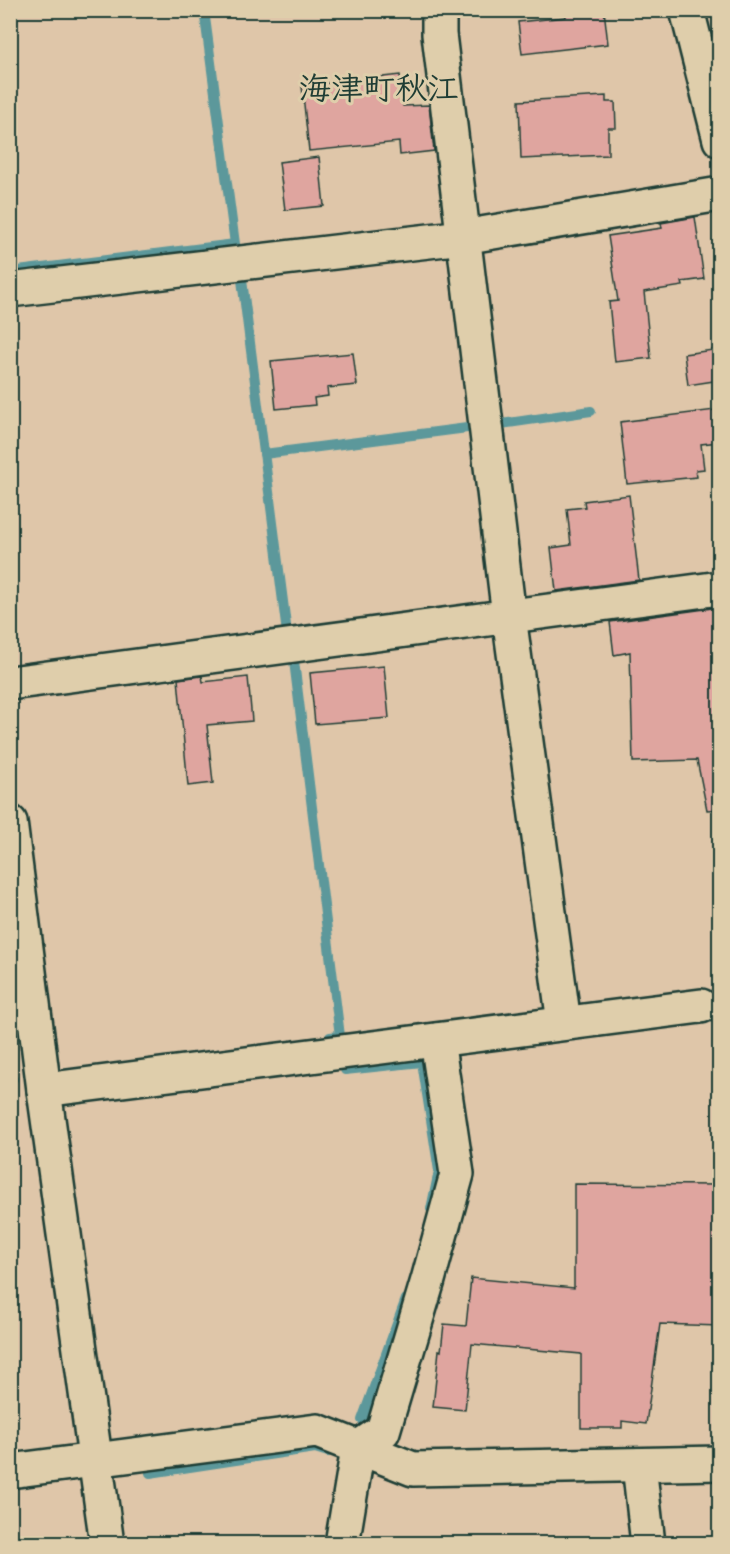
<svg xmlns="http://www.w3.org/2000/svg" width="730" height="1554" viewBox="0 0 730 1554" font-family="Caveat,'Klee One',sans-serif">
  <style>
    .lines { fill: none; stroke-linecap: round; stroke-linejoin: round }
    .stream { stroke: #5c989b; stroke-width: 10 }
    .building { fill: #dfa59f; stroke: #1f3d34; stroke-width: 1.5 }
    .minor-casing { stroke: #1f3d34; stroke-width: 38 }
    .minor { stroke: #dfceab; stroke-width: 33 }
    .labels { text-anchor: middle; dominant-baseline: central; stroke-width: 6; stroke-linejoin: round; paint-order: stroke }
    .quarter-label { font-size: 32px; font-weight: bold; fill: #1f3d34; stroke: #dfceab }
  </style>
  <rect width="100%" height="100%" fill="#dfc6a9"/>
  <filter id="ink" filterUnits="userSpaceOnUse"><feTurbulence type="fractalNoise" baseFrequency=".0167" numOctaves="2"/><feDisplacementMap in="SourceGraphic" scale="12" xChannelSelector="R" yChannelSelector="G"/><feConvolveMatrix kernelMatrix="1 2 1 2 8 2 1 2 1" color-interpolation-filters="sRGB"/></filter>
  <g filter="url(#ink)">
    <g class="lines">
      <g class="stream">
        <path d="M 10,272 L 235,244 L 204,10"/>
        <path d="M 242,280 L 287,633"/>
        <path d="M 501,424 L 591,411"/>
        <path d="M 264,454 L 475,427 L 476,434"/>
        <path d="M 294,661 L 340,1036 L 330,1037"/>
        <path d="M 345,1070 L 422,1062 L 439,1171 L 431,1209"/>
        <path d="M 10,1080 L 13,1079"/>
        <path d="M 362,1420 L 406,1299"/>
        <path d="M 150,1473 L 315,1448 L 328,1452"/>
      </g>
    </g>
    <g class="building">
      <path d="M 565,10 L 604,10 L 608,44 L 522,54 L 518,22 L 566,17 Z"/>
      <path d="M 400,75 L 403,106 L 429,105 L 434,151 L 400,155 L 399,142 L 309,151 L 302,86 Z"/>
      <path d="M 606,96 L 606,102 L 615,102 L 616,128 L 608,128 L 608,155 L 521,159 L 519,101 Z"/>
      <path d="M 319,157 L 324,206 L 285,210 L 279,162 Z"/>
      <path d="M 695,217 L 704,279 L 682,282 L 683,286 L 644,292 L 651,358 L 615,362 L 609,302 L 618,301 L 608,236 L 662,228 L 661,223 Z"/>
      <path d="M 720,349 L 720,380 L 688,385 L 684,354 Z"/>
      <path d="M 353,353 L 357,385 L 327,388 L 328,396 L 314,398 L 315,405 L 276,409 L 271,361 Z"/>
      <path d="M 715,410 L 719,442 L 701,444 L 704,469 L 696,470 L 697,477 L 627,484 L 620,422 Z"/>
      <path d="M 629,495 L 639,580 L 556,591 L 551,548 L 571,545 L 567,509 L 585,507 L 584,501 Z"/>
      <path d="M 720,607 L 720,809 L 707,810 L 697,760 L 633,762 L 630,652 L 614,655 L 610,622 Z"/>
      <path d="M 384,666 L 389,718 L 315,724 L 310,673 Z"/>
      <path d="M 202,676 L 203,682 L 248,677 L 252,721 L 207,725 L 213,783 L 188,786 L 178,679 Z"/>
      <path d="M 574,1184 L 720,1185 L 720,1326 L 660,1324 L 646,1424 L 622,1421 L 622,1428 L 581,1428 L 581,1354 L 472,1344 L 465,1410 L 433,1407 L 439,1350 L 441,1351 L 444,1324 L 466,1326 L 471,1278 L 574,1288 Z"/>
    </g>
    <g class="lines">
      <g class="minor-casing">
        <g id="minor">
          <path d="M 439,10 L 439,34 L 509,616 L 564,1023"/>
          <path d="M 687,10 L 720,140"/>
          <path d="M 10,290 L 463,237 L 720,194"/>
          <path d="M 10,683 L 720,588"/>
          <path d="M 10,822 L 44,1090 L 107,1544"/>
          <path d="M 44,1090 L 701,1006"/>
          <path d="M 639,1465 L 648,1544"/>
          <path d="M 10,1471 L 317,1431 L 413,1469 L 720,1463"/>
          <path d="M 342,1544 L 358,1448 L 383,1431 L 428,1280 L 457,1174 L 437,1040"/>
        </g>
      </g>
      <use href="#minor" class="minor"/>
    </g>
  </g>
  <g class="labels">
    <g class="quarter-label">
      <text x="379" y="88">海津町秋江</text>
    </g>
  </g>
  <rect width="730" height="1554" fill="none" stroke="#dfceab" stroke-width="36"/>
  <rect x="18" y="18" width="694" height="1518" fill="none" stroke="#1f3d34" stroke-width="2" filter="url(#ink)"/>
</svg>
